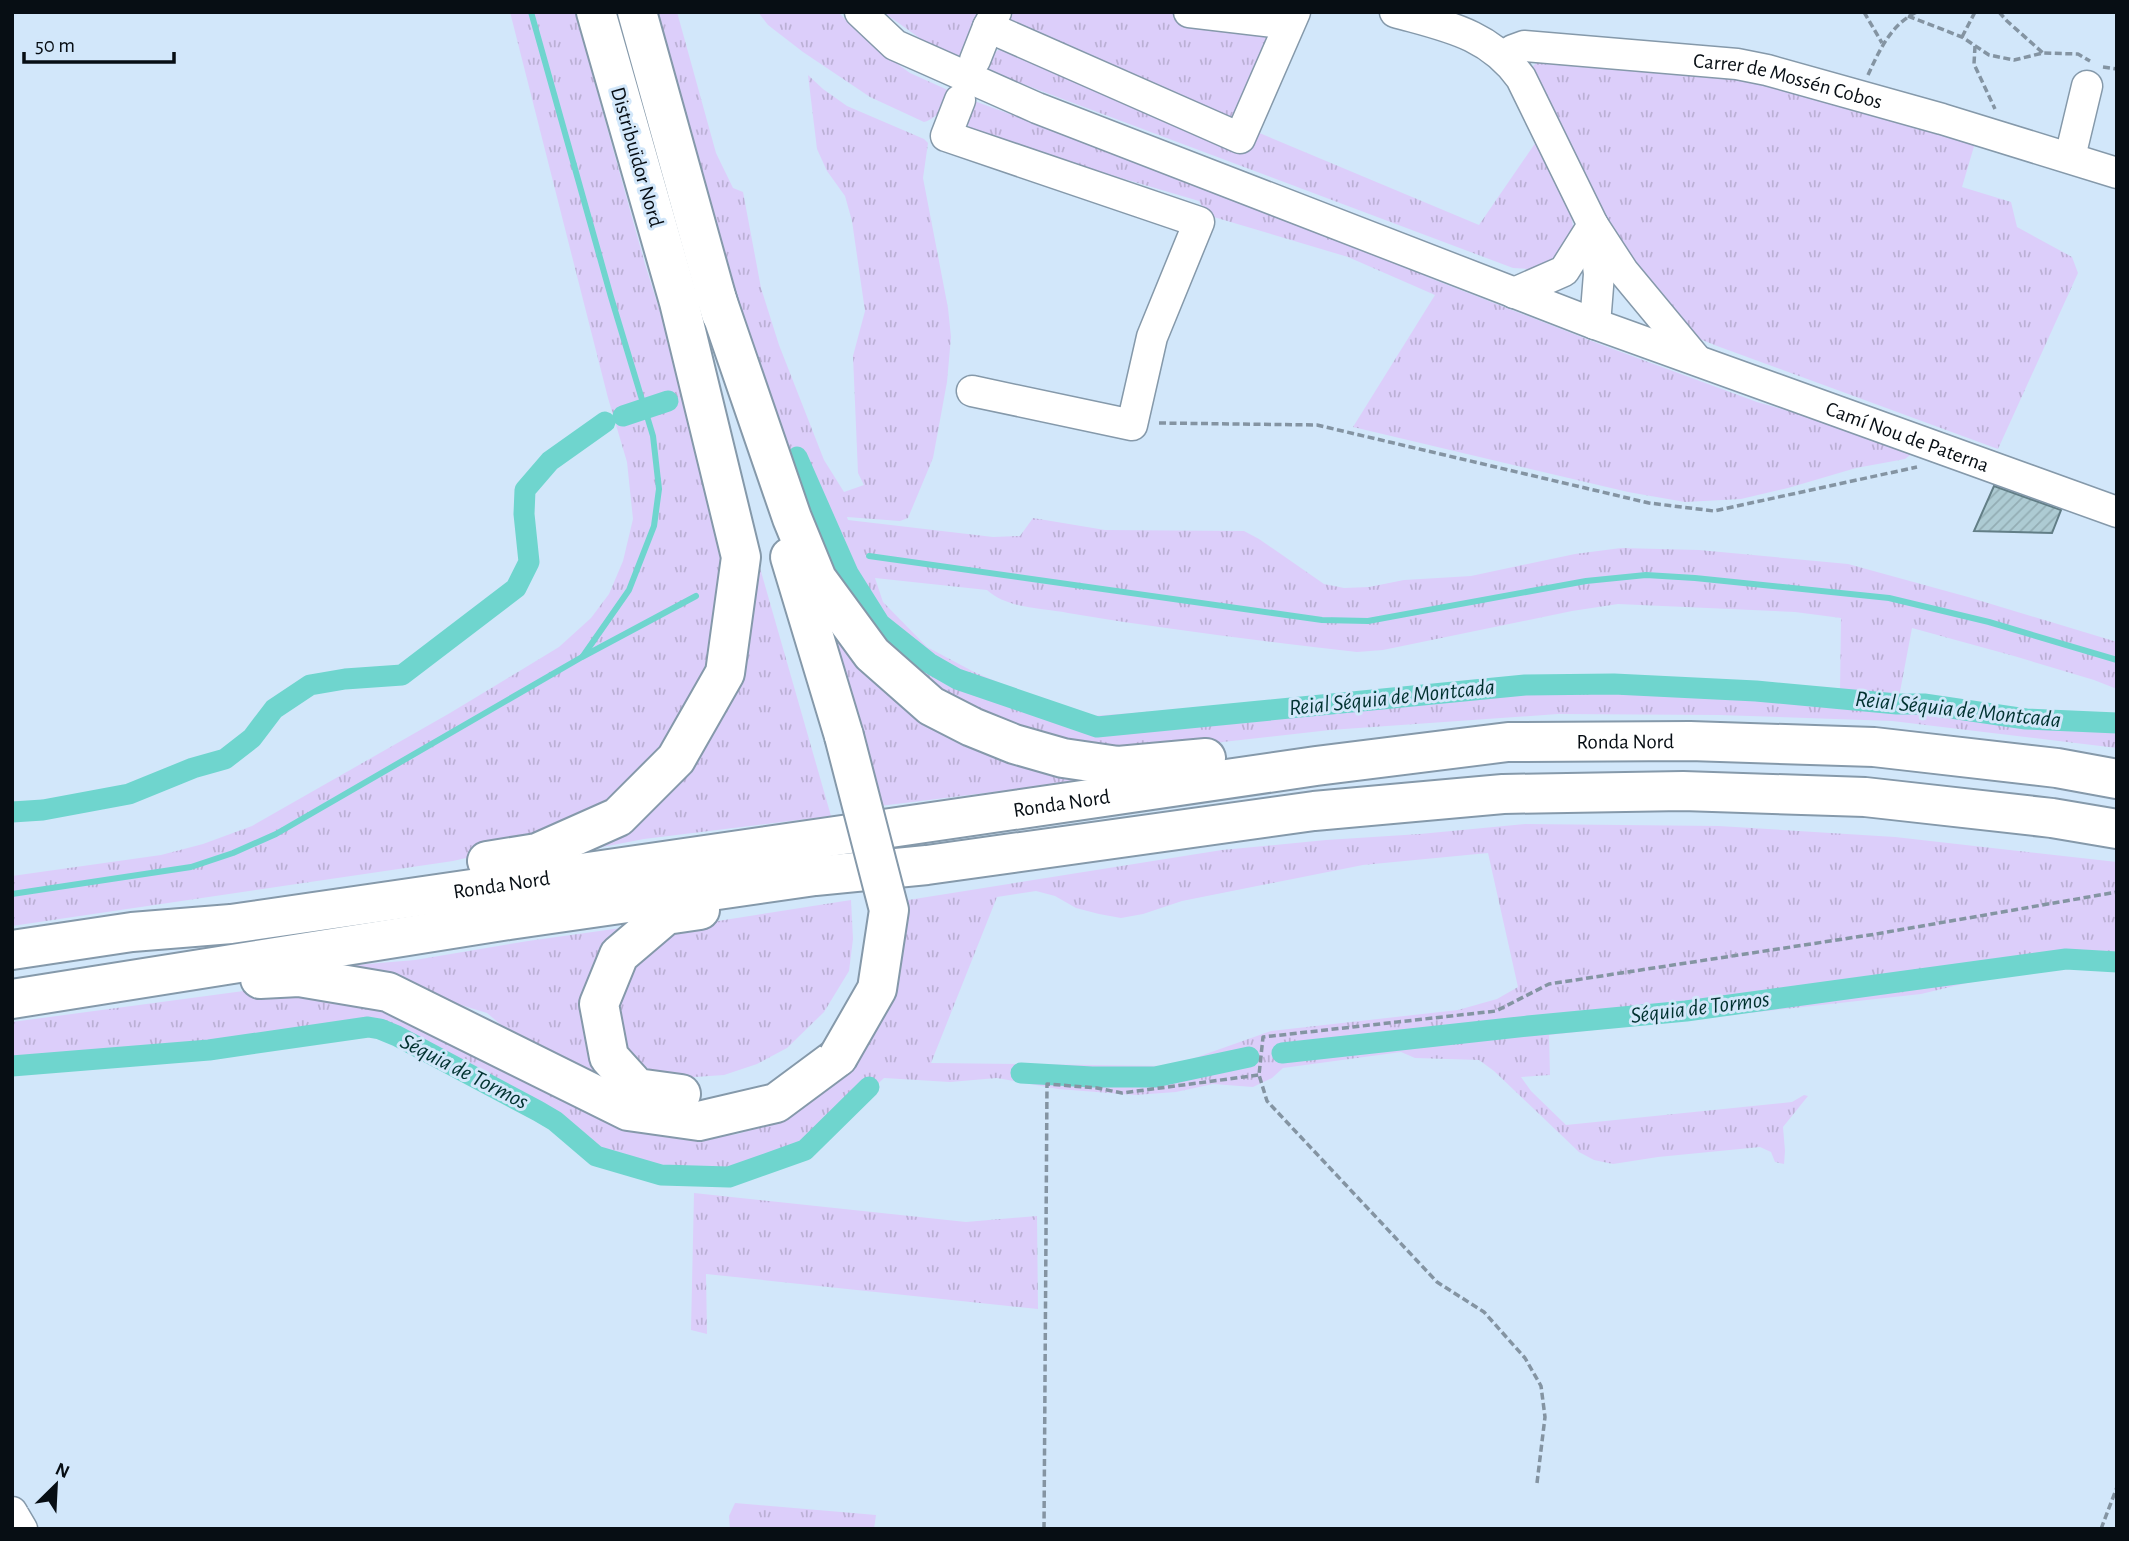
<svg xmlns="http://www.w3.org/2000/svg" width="2129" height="1541" viewBox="0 0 2129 1541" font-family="'Alegreya Sans',sans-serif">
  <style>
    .grass { fill: url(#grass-tufts); fill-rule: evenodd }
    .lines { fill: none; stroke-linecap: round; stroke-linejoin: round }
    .stream { stroke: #6fd5ce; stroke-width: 6 }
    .canal { stroke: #6fd5ce; stroke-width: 21 }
    .building { fill: url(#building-hatch); stroke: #627e86; stroke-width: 2 }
    .minor-casing { stroke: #8599aa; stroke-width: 33 }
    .highway-casing { stroke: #8599aa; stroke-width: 42 }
    .path { stroke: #8494a2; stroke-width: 3.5; stroke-dasharray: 7 3.5; stroke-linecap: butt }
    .minor { stroke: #fff; stroke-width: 30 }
    .highway { stroke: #fff; stroke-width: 38 }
    .highway-bridge-casing { stroke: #8599aa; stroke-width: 42; stroke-linecap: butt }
    .highway-bridge { stroke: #fff; stroke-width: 38 }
    .labels { text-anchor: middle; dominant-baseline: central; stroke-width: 6; stroke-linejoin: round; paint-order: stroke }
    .street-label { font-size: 21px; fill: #070e14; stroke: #d2e7fa }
    .water-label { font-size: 23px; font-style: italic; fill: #003230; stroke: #d2e7fa }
  </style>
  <defs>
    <pattern id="grass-tufts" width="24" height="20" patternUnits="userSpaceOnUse" patternTransform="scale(1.75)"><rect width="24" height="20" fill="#dccefa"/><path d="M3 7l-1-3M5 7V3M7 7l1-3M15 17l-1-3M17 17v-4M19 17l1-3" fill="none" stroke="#bbb0d5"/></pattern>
    <pattern id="building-hatch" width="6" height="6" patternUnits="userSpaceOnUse" patternTransform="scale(1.75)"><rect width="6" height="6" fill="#adcbd3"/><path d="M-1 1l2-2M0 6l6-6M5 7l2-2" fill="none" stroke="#93adb4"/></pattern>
  </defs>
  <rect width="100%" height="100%" fill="#d2e7fa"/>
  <g class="grass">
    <path d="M 510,12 L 575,12 L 645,264 L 683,385 L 723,539 L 725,596 L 701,695 L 663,751 L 612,800 L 510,848 L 453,861 L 12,926 L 12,876 L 161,855 L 203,844 L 252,826 L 450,713 L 559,647 L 591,618 L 609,594 L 623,561 L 633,519 L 627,462 L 608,398 Z"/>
    <path d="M 657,12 L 677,12 L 716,153 L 733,188 L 743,192 L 761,288 L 779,345 L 824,460 L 844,492 L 864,485 L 858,473 L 853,356 L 865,311 L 852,221 L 845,196 L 827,171 L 817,149 L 808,75 L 823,89 L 847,106 L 924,139 L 928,143 L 923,178 L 948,308 L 951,337 L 947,382 L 933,458 L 908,518 L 900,521 L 847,517 L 848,520 L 993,537 L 1020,536 L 1033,518 L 1105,530 L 1244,531 L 1259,539 L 1324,584 L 1344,588 L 1369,587 L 1404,580 L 1471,576 L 1575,554 L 1621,548 L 1699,550 L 1848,564 L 1968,597 L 2117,642 L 2117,689 L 2094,680 L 2014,656 L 1912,628 L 1899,697 L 1920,697 L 2030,713 L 2117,716 L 2117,748 L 1892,721 L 1719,715 L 1558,714 L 1330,730 L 1142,751 L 1040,739 L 950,698 L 882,642 L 824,558 L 751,350 ZM 875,578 L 987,590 C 1008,609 1042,608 1068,613 C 1164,629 1260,641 1357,652 L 1383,650 L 1572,611 L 1618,604 L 1795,612 L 1841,618 L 1840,692 L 1713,679 L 1565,676 L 1356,696 L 1092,716 L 1032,696 L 976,673 L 927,647 L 883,602 Z"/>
    <path d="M 758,12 L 838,12 L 873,46 L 910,73 L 950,91 C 945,104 939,118 924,122 L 870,97 L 803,52 L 768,25 Z"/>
    <path d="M 883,12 L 982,12 L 981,63 L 1005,45 L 1250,129 L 1479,225 L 1536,142 C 1549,167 1586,222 1569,249 C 1563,257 1550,264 1543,270 L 1513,268 L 1007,78 L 980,64 L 942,52 L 921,39 Z"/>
    <path d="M 1001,12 L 1160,12 L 1279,30 L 1234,122 L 1016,34 Z"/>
    <path d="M 1541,59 L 1732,72 L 1975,143 L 1962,187 L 2011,202 L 2017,227 L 2072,257 L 2078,273 L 1998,449 L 1717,346 L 1683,332 L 1641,287 L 1531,72 L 1532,67 Z"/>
    <path d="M 966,98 L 1317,226 L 1430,278 L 1602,345 L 1757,402 L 1814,418 L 1914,452 L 1905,459 L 1856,468 L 1788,488 L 1741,499 L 1685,502 L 1628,492 L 1353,427 L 1435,295 L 1348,257 L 1207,215 L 1199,201 L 992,140 C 967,130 963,126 966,98 Z"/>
    <path d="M 750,533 L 831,816 L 644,839 L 571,853 L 610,836 L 747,644 L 753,610 L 755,582 Z"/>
    <path d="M 809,583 L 897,696 L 1138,774 L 880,806 Z"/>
    <path d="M 1525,824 L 1719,826 L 1895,837 L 2117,862 L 2117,968 C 2046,966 1988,977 1921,994 L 1549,1035 L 1550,1075 L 1521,1077 L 1531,1091 L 1566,1125 L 1792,1102 L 1804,1095 L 1808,1096 L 1783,1127 L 1785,1151 L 1784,1164 L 1775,1162 L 1771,1152 L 1760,1147 L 1658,1157 L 1613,1164 L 1594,1160 L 1579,1152 L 1494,1071 L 1479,1060 L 1415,1058 L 1401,1052 L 1283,1068 L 1272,1078 L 1253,1087 L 1213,1084 L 1176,1092 L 1135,1095 L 1058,1089 L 997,1078 L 950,1082 L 884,1078 L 806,1152 L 730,1179 L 669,1178 L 628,1174 L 592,1162 L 551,1129 L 378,1036 L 363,1033 L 171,1060 L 12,1073 L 12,1022 L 251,990 L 373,1003 L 646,1131 L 685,1140 L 738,1134 L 779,1120 L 822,1087 L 902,901 L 1222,850 L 1326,840 L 1420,834 ZM 1488,853 L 1518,987 L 1497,999 L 1458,1010 L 1271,1031 L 1172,1066 L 931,1063 L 997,897 L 1036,891 L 1055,896 L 1076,908 L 1099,914 L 1121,918 L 1143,914 L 1182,901 L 1363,865 Z"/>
    <path d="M 851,900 L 853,939 L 849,971 L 824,1012 L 787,1048 L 757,1064 L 724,1075 L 695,1077 L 678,1077 L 653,1071 L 637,1063 L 627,1052 L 615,988 L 622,976 L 673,928 Z"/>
    <path d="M 621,928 L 611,942 L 625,1093 L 506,1029 L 487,1013 L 431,996 L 344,966 L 415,960 L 528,941 Z"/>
    <path d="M 694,1193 L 966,1222 L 1037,1216 L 1038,1309 L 706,1274 L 707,1334 L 691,1330 Z"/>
    <path d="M 735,1503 L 876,1515 L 874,1529 L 730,1529 L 729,1516 Z"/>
  </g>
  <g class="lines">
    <g class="stream">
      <path d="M 531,12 L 611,297 L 653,436 L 659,489 L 654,526 L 629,590 L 583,656"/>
      <path d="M 869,556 L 1322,620 L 1368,621 L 1586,581 L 1646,575 L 1695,578 L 1889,598 L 1989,622 L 2117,660"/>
      <path d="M 12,894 L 191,867 L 233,853 L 276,834 L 582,657 L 696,596"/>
    </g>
    <g class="canal">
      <path d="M 623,416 L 668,401"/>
      <path d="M 797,457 L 848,573 L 880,624 L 929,663 L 957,679 L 1097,727 L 1525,685 L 1614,684 L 1756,691 L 1897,704 L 1924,704 L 2026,719 L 2117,723"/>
      <path d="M 12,812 L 43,810 L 129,794 L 193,768 L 225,759 L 252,738 L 274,709 L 310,685 L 345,679 L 402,675 L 516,588 L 529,562 L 524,514 L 525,490 L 550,461 L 605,422"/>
      <path d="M 1282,1053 L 1528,1026 L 1686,1011 L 2066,959 L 2117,962"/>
      <path d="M 12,1066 L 209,1050 L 368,1027 L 380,1029 L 397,1036 L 538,1111 L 555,1121 L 596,1156 L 661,1175 L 729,1177 L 805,1150 L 869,1087"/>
      <path d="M 1021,1073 L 1092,1077 L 1155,1077 L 1249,1057"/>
    </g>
  </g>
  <path class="building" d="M 1994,486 L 2061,510 L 2052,533 L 1974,531 Z"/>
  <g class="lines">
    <g class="minor-casing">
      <g id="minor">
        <path id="s1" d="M 860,12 L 895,45 L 1037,108 L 1595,324 L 2117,512"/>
        <path d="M 1189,12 L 1289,24"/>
        <path d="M 1395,12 C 1445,26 1489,33 1521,78 L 1593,225 L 1623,271 L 1696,359"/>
        <path d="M 988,27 L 1240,138 L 1295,12"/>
        <path id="s2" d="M 1504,57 L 1513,50 L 1524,46 L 1737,64 L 1767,70 L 1942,119 L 2117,173"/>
        <path d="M 975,60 L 988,27 L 996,12"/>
        <path d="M 960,100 L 946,136 L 1199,222 L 1152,337 L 1132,425 L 972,391"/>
        <path d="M 2070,157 L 2087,86"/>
        <path d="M 1594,234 L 1599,274 L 1595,324"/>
        <path d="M 1514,293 L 1564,271 L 1593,225"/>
        <path d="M 12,1512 L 22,1529"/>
      </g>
    </g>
    <g class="highway-casing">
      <g id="highway">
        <path d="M 637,12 L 721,314"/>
        <path d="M 714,291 L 792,518 L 817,579 L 872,654 L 931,706 L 972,727 L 1014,744 L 1063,758 L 1118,766 L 1206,758"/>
        <path d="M 790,557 L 844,736"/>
        <path d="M 487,861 L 537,853 L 618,817 L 676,759 L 725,673 L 741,557 L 679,302 L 596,12"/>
        <path id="s3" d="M 12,950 L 132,932 L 231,924 L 1316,766 L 1508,742 L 1690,741 L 1874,747 L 2057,768 L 2117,779"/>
        <path d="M 260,979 L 299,977 L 388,992 L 628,1111 L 699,1121 L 776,1103 L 838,1057"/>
        <path d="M 12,999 L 509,920 L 815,876 L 927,865 L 1314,811 L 1503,794 L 1683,791 L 1865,797 L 2052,818 L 2117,829"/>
        <path d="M 681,1094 L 637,1088 L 609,1057 L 599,1004 L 619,955 L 666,915 L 700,910"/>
      </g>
    </g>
    <g class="path">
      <path d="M 1864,12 L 1882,43"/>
      <path d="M 1999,12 L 2007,21 L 2043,53"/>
      <path d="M 1908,16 L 1962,37 L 1989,55 L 2014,60 L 2043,53 L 2078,54 L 2090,61"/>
      <path d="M 1962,37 L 1975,12"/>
      <path d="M 1975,46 L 1974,64 L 1995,109"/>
      <path d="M 2103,67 L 2117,69"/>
      <path d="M 1868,75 C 1879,51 1891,24 1917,12"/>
      <path d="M 1159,423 L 1317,425 L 1649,503 L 1714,511 L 1917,467"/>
      <path d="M 1537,1483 L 1545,1417 L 1541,1386 L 1525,1358 L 1484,1312 L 1437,1282 L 1267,1101 L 1259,1075 L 1263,1037 L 1496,1011 L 1549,984 L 1876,934 L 2117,892"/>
      <path d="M 1044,1529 L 1047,1084 L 1097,1088 L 1122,1093 L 1259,1075"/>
      <path d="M 2101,1529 L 2117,1487"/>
    </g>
    <use href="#minor" class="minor"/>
    <use href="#highway" class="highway"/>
    <g class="highway-bridge-casing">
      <path id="highway-bridge" d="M 838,1057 L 877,989 L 889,910 L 844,736"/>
    </g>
    <use href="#highway-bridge" class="highway-bridge"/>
  </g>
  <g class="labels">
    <g class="street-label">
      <text stroke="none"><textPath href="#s2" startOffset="290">Carrer de Mossén Cobos</textPath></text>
      <text transform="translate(637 157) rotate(74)">Distribuïdor Nord</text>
      <text stroke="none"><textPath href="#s1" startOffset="1134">Camí Nou de Paterna</textPath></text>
      <text stroke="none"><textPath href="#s3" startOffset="1628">Ronda Nord</textPath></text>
      <text stroke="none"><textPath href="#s3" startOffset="1060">Ronda Nord</textPath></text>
      <text stroke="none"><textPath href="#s3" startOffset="494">Ronda Nord</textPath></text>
    </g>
    <g class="water-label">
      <text transform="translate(1392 698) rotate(-6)">Reial Séquia de Montcada</text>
      <text transform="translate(1958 710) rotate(6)">Reial Séquia de Montcada</text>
      <text transform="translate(1700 1008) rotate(-7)">Séquia de Tormos</text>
      <text transform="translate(464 1072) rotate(27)">Séquia de Tormos</text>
    </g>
  </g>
  <rect width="2129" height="1541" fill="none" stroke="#070e14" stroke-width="28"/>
  <g transform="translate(56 1485) rotate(24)" stroke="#d2e7fa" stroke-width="5" paint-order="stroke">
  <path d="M0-5L12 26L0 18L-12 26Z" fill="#070e14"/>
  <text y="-10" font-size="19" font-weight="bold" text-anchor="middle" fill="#070e14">N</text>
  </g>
  <path d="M24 52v10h150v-10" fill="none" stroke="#070e14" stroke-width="3.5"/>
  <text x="35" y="52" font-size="21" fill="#070e14" stroke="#d2e7fa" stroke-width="5" paint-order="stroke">50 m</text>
</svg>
